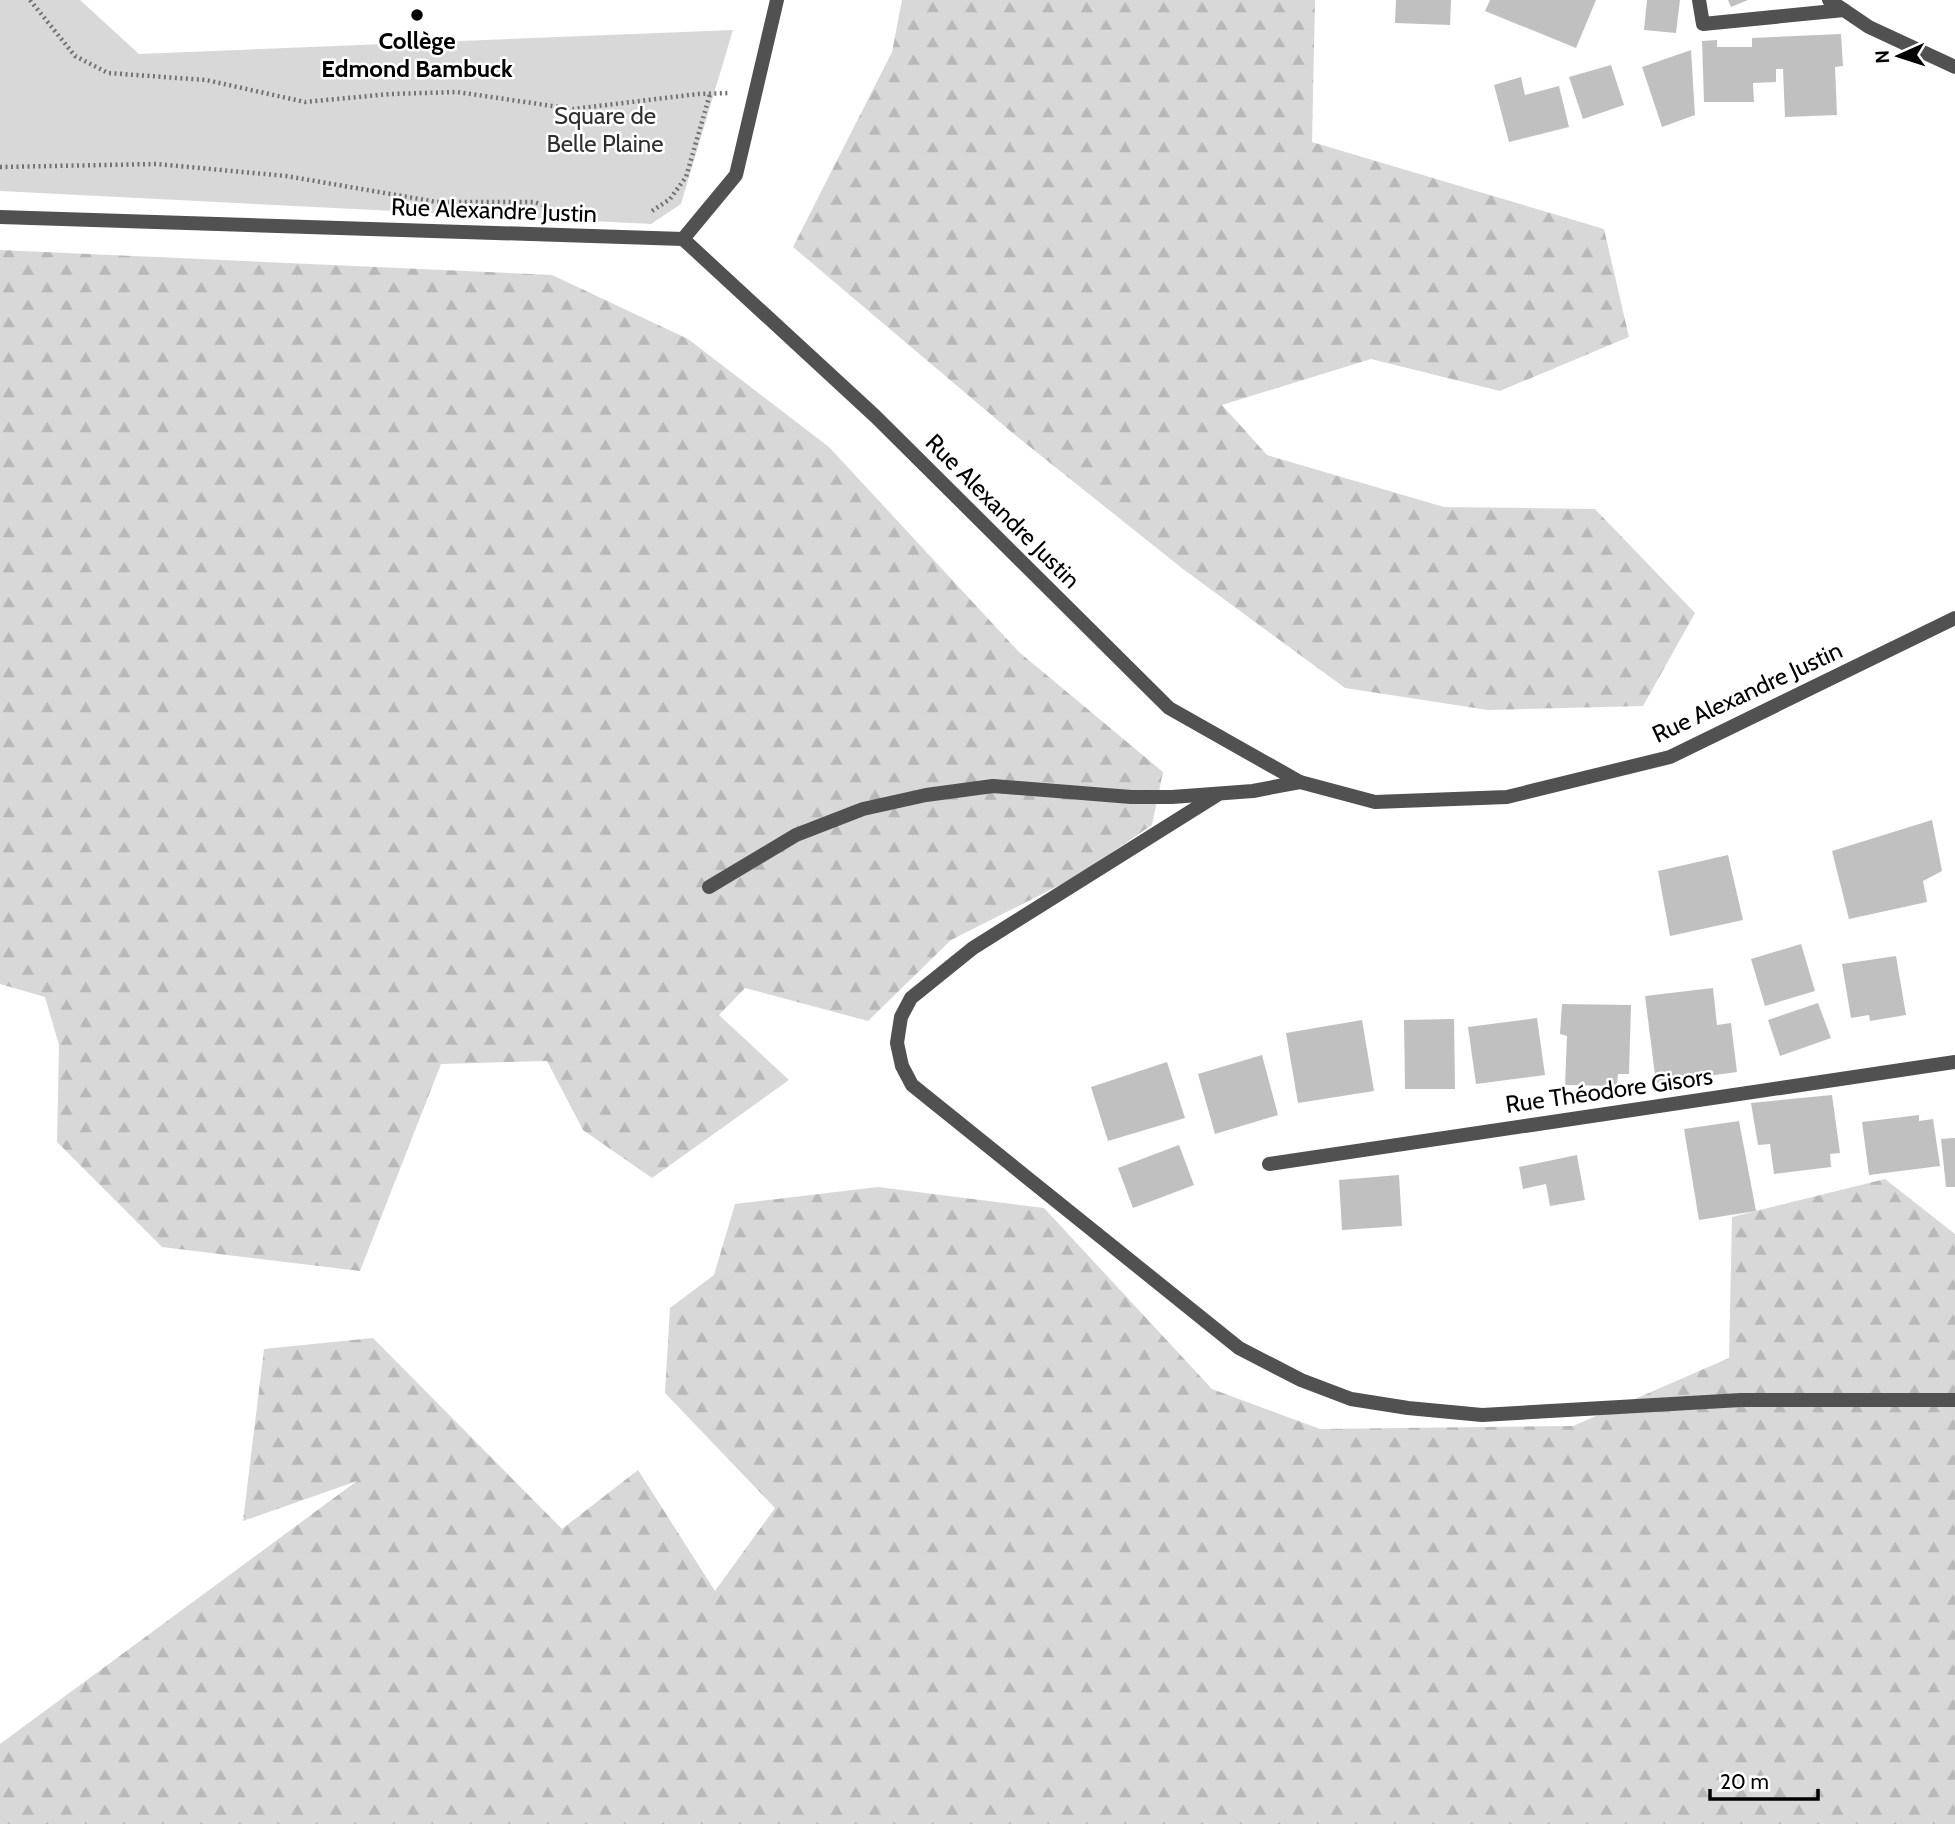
<svg xmlns="http://www.w3.org/2000/svg" width="1955" height="1824" viewBox="0 0 1955 1824" font-family="Cabin,sans-serif">
  <style>
    .forest { fill: url(#forest-firs) }
    .park { fill: #d8d8d8 }
    .building { fill: #c0c0c0 }
    .lines { fill: none; stroke-linecap: round; stroke-linejoin: round }
    .path { stroke: #737373; stroke-width: 4.5; stroke-dasharray: 2 3.5; stroke-linecap: butt }
    .service { stroke: #515151; stroke-width: 14 }
    .minor { stroke: #515151; stroke-width: 14 }
    .poi-dot { fill: #000; stroke: #fff; stroke-width: 2.5 }
    .labels { text-anchor: middle; dominant-baseline: central; stroke-width: 5; stroke-linejoin: round; paint-order: stroke }
    .poi-label { font-size: 24px; font-weight: bold; fill: #000; stroke: #fff }
    .park-label { font-size: 24px; fill: #2f2f2f; stroke: #fff }
    .street-label { font-size: 24px; fill: #000; stroke: #fff }
  </style>
  <defs>
    <pattern id="forest-firs" width="22" height="20" patternUnits="userSpaceOnUse" patternTransform="scale(1.75)"><rect width="22" height="20" fill="#d8d8d8"/><path d="M5 1l3.5 6h-7zM16 11l3.5 6h-7z" fill="#b8b8b8"/></pattern>
  </defs>
  <rect width="100%" height="100%" fill="#fff"/>
  <g class="forest">
    <path d="M 902,0 L 1315,0 L 1312,142 L 1604,229 L 1629,337 L 1500,391 L 1371,359 L 1222,405 L 1267,455 L 1444,507 L 1595,509 L 1695,613 L 1643,706 L 1488,710 L 1345,688 L 1183,569 L 1015,435 L 793,247 L 892,52 Z"/>
    <path d="M 0,250 L 552,275 L 688,339 L 829,447 L 1019,652 L 1163,772 L 1152,825 L 1074,878 L 951,940 L 868,1021 L 745,988 L 719,1015 L 789,1080 L 652,1178 L 583,1130 L 547,1061 L 441,1064 L 360,1271 L 162,1247 L 57,1142 L 59,1045 L 45,997 L 0,984 Z"/>
    <path d="M 1885,1179 L 1955,1234 L 1955,1824 L 0,1824 L 0,1744 L 357,1481 L 243,1521 L 264,1349 L 373,1338 L 562,1529 L 638,1470 L 715,1591 L 775,1508 L 665,1393 L 670,1308 L 714,1275 L 735,1204 L 878,1187 L 1044,1208 L 1212,1389 L 1320,1429 L 1573,1426 L 1729,1358 L 1732,1217 Z"/>
  </g>
  <path class="park" d="M 0,0 L 80,0 L 139,54 L 733,30 L 681,204 L 651,224 L 0,191 Z"/>
  <g class="building">
    <path d="M 1396,0 L 1451,0 L 1450,25 L 1395,23 Z"/>
    <path d="M 1490,0 L 1596,0 L 1576,48 L 1485,11 Z"/>
    <path d="M 1647,0 L 1680,0 L 1676,33 L 1644,30 Z"/>
    <path d="M 1728,0 L 1748,0 L 1731,7 Z"/>
    <path d="M 1841,34 L 1843,66 L 1835,67 L 1837,115 L 1785,117 L 1783,69 L 1776,69 L 1776,82 L 1753,83 L 1754,102 L 1704,102 L 1702,41 L 1717,40 L 1717,47 L 1752,47 L 1752,38 Z"/>
    <path d="M 1691,50 L 1695,115 L 1662,127 L 1642,67 Z"/>
    <path d="M 1611,65 L 1624,105 L 1583,119 L 1569,77 Z"/>
    <path d="M 1521,77 L 1525,95 L 1559,86 L 1569,127 L 1509,142 L 1494,85 Z"/>
    <path d="M 1932,820 L 1942,871 L 1923,881 L 1927,902 L 1849,919 L 1832,851 Z"/>
    <path d="M 1728,855 L 1743,920 L 1670,936 L 1658,871 Z"/>
    <path d="M 1801,944 L 1815,991 L 1765,1006 L 1751,959 Z"/>
    <path d="M 1896,956 L 1906,1015 L 1870,1021 L 1869,1015 L 1851,1018 L 1842,964 Z"/>
    <path d="M 1713,988 L 1717,1025 L 1731,1023 L 1737,1072 L 1656,1083 L 1645,996 Z"/>
    <path d="M 1818,1003 L 1831,1038 L 1780,1056 L 1768,1020 Z"/>
    <path d="M 1562,1004 L 1631,1005 L 1629,1074 L 1618,1074 L 1617,1086 L 1565,1085 L 1567,1036 L 1560,1034 Z"/>
    <path d="M 1537,1018 L 1545,1075 L 1476,1084 L 1468,1027 Z"/>
    <path d="M 1454,1019 L 1455,1089 L 1405,1089 L 1404,1020 Z"/>
    <path d="M 1362,1020 L 1374,1091 L 1298,1103 L 1286,1033 Z"/>
    <path d="M 1262,1055 L 1278,1115 L 1215,1134 L 1198,1074 Z"/>
    <path d="M 1167,1062 L 1185,1118 L 1108,1141 L 1091,1087 Z"/>
    <path d="M 1832,1095 L 1840,1153 L 1830,1154 L 1831,1167 L 1774,1174 L 1770,1144 L 1758,1145 L 1751,1103 Z"/>
    <path d="M 1919,1115 L 1919,1121 L 1933,1119 L 1940,1166 L 1869,1175 L 1862,1122 Z"/>
    <path d="M 1739,1121 L 1756,1211 L 1699,1220 L 1684,1129 Z"/>
    <path d="M 1955,1138 L 1955,1187 L 1946,1187 L 1941,1139 Z"/>
    <path d="M 1179,1145 L 1194,1185 L 1133,1208 L 1118,1168 Z"/>
    <path d="M 1577,1155 L 1585,1200 L 1550,1206 L 1546,1184 L 1523,1189 L 1519,1167 Z"/>
    <path d="M 1399,1175 L 1402,1226 L 1342,1230 L 1339,1180 Z"/>
  </g>
  <g class="lines">
    <g class="path">
      <path d="M 30,0 L 75,56 L 108,73 L 206,80 L 305,102 L 390,94 L 457,92 L 573,109 L 698,94 L 730,93"/>
      <path d="M 0,167 L 156,164 L 286,176 L 437,202 L 534,202 L 548,207"/>
      <path d="M 652,211 L 670,199 L 686,177 L 710,94"/>
    </g>
    <g class="service">
      <path d="M 1217,795 L 973,948 L 911,998 L 901,1017 L 897,1043 L 902,1066 L 912,1085 L 1239,1348 L 1301,1380 L 1351,1399 L 1408,1408 L 1482,1415 L 1741,1400 L 1955,1400"/>
      <path d="M 709,887 L 796,835 L 863,809 L 926,795 L 993,786 L 1131,797 L 1172,797 L 1253,791 L 1300,782"/>
    </g>
    <g class="minor">
      <path d="M 1699,0 L 1703,24 L 1844,10"/>
      <path d="M 1829,0 L 1869,27 L 1955,67"/>
      <path d="M 0,217 L 683,239 L 875,416 L 1169,708 L 1300,782 L 1375,802 L 1507,797 L 1670,757 L 1955,618"/>
      <path d="M 683,239 L 736,175 L 777,0"/>
      <path d="M 1269,1164 L 1955,1062"/>
    </g>
  </g>
  <circle class="poi-dot" cx="417" cy="15" r="7"/>
  <g class="labels">
    <g class="poi-label">
      <text x="417" y="40">Collège<tspan x="417" dy="28">Edmond Bambuck</tspan></text>
    </g>
    <g class="park-label">
      <text x="605" y="115">Square de<tspan x="605" dy="28">Belle Plaine</tspan></text>
    </g>
    <g class="street-label">
      <text transform="translate(494 210) rotate(2)">Rue Alexandre Justin</text>
      <text transform="translate(1003 511) rotate(45)">Rue Alexandre Justin</text>
      <text transform="translate(1747 692) rotate(-25)">Rue Alexandre Justin</text>
      <text transform="translate(1609 1090) rotate(-8)">Rue Théodore Gisors</text>
    </g>
  </g>
  <g transform="translate(1899 56) rotate(267)" stroke="#ffffff" stroke-width="5" paint-order="stroke">
  <path d="M0-5L12 26L0 18L-12 26Z" fill="#000000"/>
  <text y="-10" font-size="19" font-weight="bold" text-anchor="middle" fill="#000000">N</text>
  </g>
  <path d="M1710 1789v10h108v-10" fill="none" stroke="#000000" stroke-width="3.5"/>
  <text x="1720" y="1789" font-size="21" fill="#000000" stroke="#ffffff" stroke-width="5" paint-order="stroke">20 m</text>
</svg>
